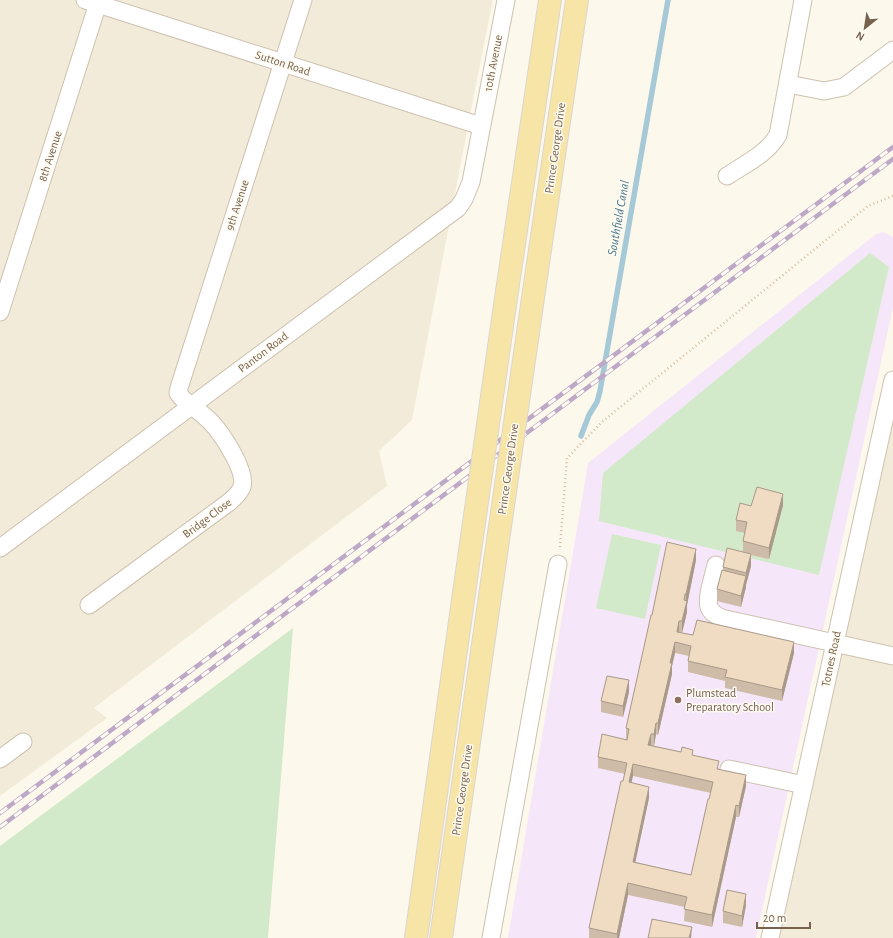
<svg xmlns="http://www.w3.org/2000/svg" width="893" height="938" viewBox="0 0 893 938" font-family="'Alegreya Sans',sans-serif">
  <style>
    .residential { fill: #f3ebd9 }
    .education { fill: #f5e7f9 }
    .green { fill: #d2eac9 }
    .lines { fill: none; stroke-linecap: round; stroke-linejoin: round }
    .stream { stroke: #a6c9d7; stroke-width: 5.5 }
    .minor-casing { stroke: #cec1b0; stroke-width: 19 }
    .major-casing { stroke: #dcd6d1; stroke-width: 24 }
    .path { stroke: #d6bfa6; stroke-width: 2.5; stroke-dasharray: 1 3; stroke-linecap: butt }
    .minor { stroke: #fff; stroke-width: 17 }
    .major { stroke: #f7e4a7; stroke-width: 22 }
    .rail-casing { stroke: #bda8c7; stroke-width: 4.5 }
    .rail { stroke: #fefbf2; stroke-width: 3; stroke-dasharray: 9; stroke-linecap: butt }
    .major-bridge-casing { stroke: #dcd6d1; stroke-width: 24; stroke-linecap: butt }
    .major-bridge { stroke: #f7e4a7; stroke-width: 22 }
    .wall { fill: #cebca8; fill-rule: evenodd }
    .shaded-wall { fill: #a89988 }
    .building { fill: #f0dbc3; stroke: #a89988; fill-rule: evenodd }
    .education-dot { fill: #8d6e63; stroke: #fefbf2; stroke-width: 1.5 }
    .labels { text-anchor: middle; dominant-baseline: central; stroke-width: 3; stroke-linejoin: round; paint-order: stroke }
    .street-label { font-size: 12px; fill: #77624e; stroke: #fefbf2 }
    .education-label { font-size: 12px; fill: #785e54; stroke: #fefbf2; text-anchor: start }
    .water-label { font-size: 13px; font-style: italic; fill: #487589; stroke: #fefbf2 }
  </style>
  <rect width="100%" height="100%" fill="#fcf8eb"/>
  <g class="residential">
    <path d="M 0,0 L 493,0 L 474,94 L 412,420 L 379,451 L 387,486 L 94,708 L 107,718 L 0,796 Z"/>
    <path d="M 893,384 L 893,938 L 771,938 Z"/>
  </g>
  <path class="education" d="M 883,232 L 893,237 L 893,307 L 756,938 L 508,938 L 588,463 L 876,234 Z"/>
  <g class="green">
    <path d="M 870,253 L 889,267 L 819,575 L 599,521 L 603,473 Z"/>
    <path d="M 612,534 L 661,545 L 645,619 L 596,608 Z"/>
    <path d="M 293,628 L 268,938 L 0,938 L 0,846 Z"/>
  </g>
  <g class="lines">
    <path class="stream" d="M 581,436 L 589,415 L 597,402 L 600,391 L 668,0"/>
    <g class="minor-casing">
      <g id="minor">
        <path d="M 85,0 L 481,126"/>
        <path d="M 788,84 L 824,91 L 844,87 L 893,50"/>
        <path d="M 727,176 C 745,164 767,154 778,135 L 803,0"/>
        <path d="M 0,312 L 99,0"/>
        <path d="M 0,548 L 458,208 L 464,199 L 471,182 L 506,0"/>
        <path d="M 716,565 C 714,575 706,597 709,607 C 711,613 716,615 721,618 L 893,656"/>
        <path d="M 89,605 L 228,503 C 233,499 239,494 242,487 C 247,471 222,434 211,422 C 202,413 191,406 182,398 L 178,393 L 179,388 L 303,0"/>
        <path d="M 0,759 L 23,742"/>
        <path d="M 729,769 L 804,785"/>
        <path d="M 491,938 L 558,564"/>
        <path d="M 770,938 L 893,380"/>
      </g>
    </g>
    <g class="major-casing">
      <g id="major">
        <path d="M 537,270 L 577,0"/>
        <path d="M 505,305 L 550,0"/>
        <path d="M 416,938 L 463,600"/>
        <path d="M 441,938 L 495,561"/>
      </g>
    </g>
    <path class="path" d="M 560,547 L 567,458 L 602,422 L 868,206 L 893,196"/>
    <use href="#minor" class="minor"/>
    <use href="#major" class="major"/>
    <g class="rail-casing">
      <g id="rail">
        <path d="M 0,813 L 893,147"/>
        <path d="M 0,827 L 893,159"/>
      </g>
    </g>
    <use href="#rail" class="rail"/>
    <g class="major-bridge-casing">
      <g id="major-bridge">
        <path d="M 495,561 L 537,270"/>
        <path d="M 463,600 L 505,305"/>
      </g>
    </g>
    <use href="#major-bridge" class="major-bridge"/>
  </g>
  <g class="wall">
    <path d="M 783,505 L 769,559 L 751,555 L 751,566 L 746,584 L 746,587 L 741,607 L 717,601 L 717,589 L 723,570 L 723,567 L 743,552 L 743,541 L 745,533 L 736,531 L 736,520 L 751,506 Z"/>
    <path d="M 696,560 L 687,605 L 687,612 L 682,633 L 693,635 L 794,653 L 782,701 L 725,688 L 725,681 L 688,672 L 688,661 L 689,656 L 675,653 L 672,666 L 672,674 L 658,735 L 656,734 L 654,746 L 651,745 L 693,755 L 719,769 L 746,786 L 739,817 L 736,817 L 712,927 L 684,921 L 685,907 L 628,895 L 619,938 L 589,938 L 589,928 L 625,774 L 598,768 L 598,757 L 626,740 L 626,728 L 652,615 ZM 633,776 L 711,793 L 691,875 L 635,862 L 649,798 L 631,783 Z"/>
    <path d="M 629,692 L 623,717 L 601,712 L 601,701 Z"/>
    <path d="M 746,905 L 742,927 L 723,923 L 723,911 Z"/>
  </g>
  <g class="shaded-wall">
    <path d="M 783,494 L 783,505 L 769,559 L 769,548 Z"/>
    <path d="M 696,549 L 696,560 L 687,605 L 687,612 L 682,633 L 682,621 L 686,602 L 686,594 Z"/>
    <path d="M 751,554 L 751,566 L 746,585 L 746,573 Z"/>
    <path d="M 746,576 L 746,587 L 741,607 L 741,596 Z"/>
    <path d="M 679,621 L 679,632 L 677,643 L 677,632 Z"/>
    <path d="M 675,642 L 675,653 L 672,666 L 672,674 L 658,735 L 658,723 L 670,663 Z"/>
    <path d="M 794,642 L 794,653 L 782,701 L 782,690 Z"/>
    <path d="M 629,680 L 629,692 L 623,717 L 623,706 Z"/>
    <path d="M 656,723 L 656,734 L 654,746 L 654,734 Z"/>
    <path d="M 651,734 L 651,745 L 648,756 L 648,745 Z"/>
    <path d="M 633,764 L 633,776 L 629,793 L 629,782 Z"/>
    <path d="M 746,775 L 746,786 L 739,817 L 739,806 Z"/>
    <path d="M 649,787 L 649,798 L 633,873 L 633,862 Z"/>
    <path d="M 736,805 L 736,817 L 712,927 L 712,915 Z"/>
    <path d="M 628,883 L 628,895 L 619,938 L 617,938 L 617,934 Z"/>
    <path d="M 746,894 L 746,905 L 742,927 L 742,916 Z"/>
    <path d="M 692,927 L 691,938 L 689,938 Z"/>
  </g>
  <g class="building">
    <path d="M 757,487 L 783,494 L 769,548 L 743,541 L 747,522 L 736,520 L 740,503 L 751,506 Z"/>
    <path d="M 667,542 L 696,549 L 686,594 L 685,594 L 684,600 L 687,601 L 682,621 L 679,621 L 677,632 L 693,635 L 697,620 L 794,642 L 782,690 L 725,677 L 727,670 L 688,661 L 691,646 L 675,642 L 670,663 L 672,663 L 658,723 L 656,723 L 654,734 L 651,734 L 648,745 L 681,752 L 682,747 L 693,750 L 692,755 L 719,761 L 717,769 L 746,775 L 739,806 L 736,805 L 712,915 L 684,909 L 687,897 L 628,883 L 617,934 L 589,928 L 621,781 L 623,781 L 627,763 L 598,757 L 602,734 L 627,740 L 629,729 L 626,728 L 651,615 L 652,615 ZM 633,764 L 713,782 L 709,799 L 708,799 L 691,875 L 633,862 L 649,787 L 629,782 Z"/>
    <path d="M 727,548 L 751,554 L 746,573 L 723,567 Z"/>
    <path d="M 722,570 L 746,576 L 741,596 L 717,589 Z"/>
    <path d="M 607,676 L 629,680 L 623,706 L 601,701 Z"/>
    <path d="M 727,890 L 746,894 L 742,916 L 723,911 Z"/>
    <path d="M 652,919 L 692,927 L 689,938 L 648,938 Z"/>
  </g>
  <circle class="education-dot" cx="678" cy="700" r="4"/>
  <g class="labels">
    <g class="street-label">
      <text transform="translate(283 63) rotate(18)">Sutton Road</text>
      <text transform="translate(493 63) rotate(-79)">10th Avenue</text>
      <text transform="translate(555 148) rotate(-82)">Prince George Drive</text>
      <text transform="translate(50 156) rotate(-72)">8th Avenue</text>
      <text transform="translate(237 205) rotate(-72)">9th Avenue</text>
      <text transform="translate(263 352) rotate(-37)">Panton Road</text>
      <text transform="translate(508 469) rotate(-82)">Prince George Drive</text>
      <text transform="translate(207 518) rotate(-37)">Bridge Close</text>
      <text transform="translate(831 659) rotate(-78)">Totnes Road</text>
      <text transform="translate(462 790) rotate(-82)">Prince George Drive</text>
    </g>
    <g class="education-label">
      <text x="686" y="693">Plumstead<tspan x="686" dy="14">Preparatory School</tspan></text>
    </g>
    <g class="water-label">
      <text transform="translate(619 218) rotate(-80)">Southfield Canal</text>
    </g>
  </g>
  <g transform="translate(865 28) rotate(210)" stroke="#fefbf2" stroke-width="3" paint-order="stroke">
  <path d="M0-3L7 15L0 10L-7 15Z" fill="#77624e"/>
  <text y="-6" font-size="11" font-weight="bold" text-anchor="middle" fill="#77624e">N</text>
  </g>
  <path d="M757 922v6h53v-6" fill="none" stroke="#77624e" stroke-width="2"/>
  <text x="763" y="922" font-size="12" fill="#77624e" stroke="#fefbf2" stroke-width="3" paint-order="stroke">20 m</text>
</svg>
